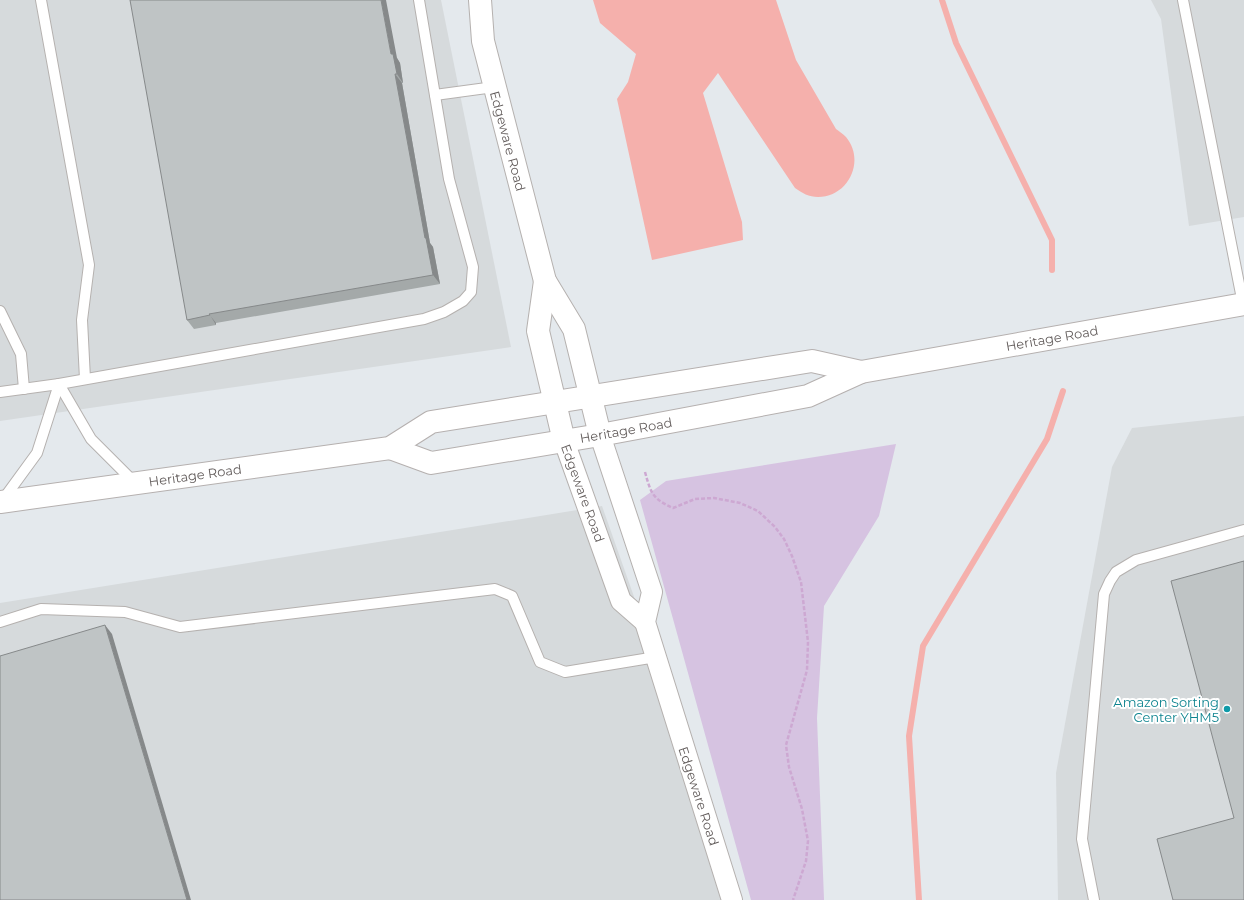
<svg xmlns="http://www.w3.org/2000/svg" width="1244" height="900" viewBox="0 0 1244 900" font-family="Montserrat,sans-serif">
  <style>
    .industrial { fill: #d6dadc }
    .green { fill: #d6c3e1 }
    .water { fill: #f5b0ac }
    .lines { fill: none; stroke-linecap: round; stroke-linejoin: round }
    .stream { stroke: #f5b0ac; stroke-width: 6 }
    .service-casing { stroke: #b5b1af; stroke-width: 12 }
    .minor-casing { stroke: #b5b1af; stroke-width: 22 }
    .tertiary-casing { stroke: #b5b1af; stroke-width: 24 }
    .secondary-casing { stroke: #b5b0af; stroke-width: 24 }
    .path { stroke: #cda8d2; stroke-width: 2.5; stroke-dasharray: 4 2; stroke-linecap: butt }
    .service { stroke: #fff; stroke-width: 10 }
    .minor { stroke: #fff; stroke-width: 20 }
    .tertiary { stroke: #fff; stroke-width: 22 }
    .secondary { stroke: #fff; stroke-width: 22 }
    .wall { fill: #a4a9a9 }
    .shaded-wall { fill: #86898a }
    .building { fill: #bfc4c5; stroke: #86898a }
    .culture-dot { fill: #0f9aa8; stroke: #fff; stroke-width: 1.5 }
    .labels { text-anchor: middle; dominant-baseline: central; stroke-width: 4; stroke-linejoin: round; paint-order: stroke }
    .street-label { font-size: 13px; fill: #635d5c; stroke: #fff }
    .culture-label { font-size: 13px; fill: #0d838f; stroke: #fff; text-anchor: end }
  </style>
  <rect width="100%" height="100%" fill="#e4e9ed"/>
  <g class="industrial">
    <path d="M 0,0 L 441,0 L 511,347 L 0,421 Z"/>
    <path d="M 1151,0 L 1244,0 L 1244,217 L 1189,226 L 1161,19 Z"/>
    <path d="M 1244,416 L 1244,900 L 1058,900 L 1056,773 L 1112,467 L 1132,428 Z"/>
    <path d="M 602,506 L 741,900 L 0,900 L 0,603 Z"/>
  </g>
  <path class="green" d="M 896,444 L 879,516 L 824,606 L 817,718 L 824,899 L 824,900 L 751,900 L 640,500 L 666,481 Z"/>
  <path class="water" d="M 593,0 L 776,0 L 796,60 L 836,129 C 839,131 843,134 846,137 C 866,161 848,197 818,197 C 809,197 802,193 795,188 L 718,73 L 703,93 L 742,222 L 743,240 L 652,260 L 617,99 L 628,82 L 636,54 L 600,23 Z"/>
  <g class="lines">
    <g class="stream">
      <path d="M 942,0 L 956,43 L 1052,240 L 1052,270"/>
      <path d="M 919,900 L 909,736 L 923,646 L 1047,439 L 1063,391"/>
    </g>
    <g class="service-casing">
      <g id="service">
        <path d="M 41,0 L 89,265 L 82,320 L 85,379"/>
        <path d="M 1183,0 L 1243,304"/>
        <path d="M 435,95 L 494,87"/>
        <path d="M 0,311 L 21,354 L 24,389"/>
        <path d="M 59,384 L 91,439 L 135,483"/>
        <path d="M 0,392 L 59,384 L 424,319 L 444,312 L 463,301 L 471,292 L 473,267 L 449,179 L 419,0"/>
        <path d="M 2,501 L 37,453 L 59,384"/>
        <path d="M 0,622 L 41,609 L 125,612 L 180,627 L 495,589 L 512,596 L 540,662 L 565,672 L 656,657"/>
        <path d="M 1094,900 L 1082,839 L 1104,594 L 1110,581 L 1116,572 L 1136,560 L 1244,530"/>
      </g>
    </g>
    <g class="minor-casing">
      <g id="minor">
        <path d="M 600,435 L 652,592 L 645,622 L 732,900"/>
        <path d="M 564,441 L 621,601 L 645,622"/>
      </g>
    </g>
    <g class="tertiary-casing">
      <g id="tertiary">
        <path d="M 480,0 L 483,41 L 545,281 L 574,329 L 600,435"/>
        <path d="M 545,281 L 538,331 L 564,441"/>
      </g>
    </g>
    <g class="secondary-casing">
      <g id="secondary">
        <path d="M 390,448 L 431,463 L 600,435 L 808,396 L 861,372 L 1244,304"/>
        <path d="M 0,502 L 390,448 L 431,422 L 812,361 L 861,372"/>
      </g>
    </g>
    <path class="path" d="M 645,472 C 651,494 653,499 673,508 L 695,499 L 714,498 L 740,503 L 758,511 L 775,527 L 784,539 L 792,556 L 801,582 L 808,642 L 807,670 L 786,745 L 789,767 L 802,809 L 808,841 L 806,861 L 793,900"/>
    <use href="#service" class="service"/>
    <use href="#minor" class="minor"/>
    <use href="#tertiary" class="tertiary"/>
    <use href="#secondary" class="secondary"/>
  </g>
  <path class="wall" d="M 397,58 L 400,63 L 403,83 L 402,83 L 430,243 L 433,247 L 440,284 L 216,323 L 216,325 L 194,329 L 187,320 Z"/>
  <g class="shaded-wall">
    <path d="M 381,0 L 386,0 L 397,58 L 400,63 L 403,83 L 397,74 L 391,54 Z"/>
    <path d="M 395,74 L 402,83 L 430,243 L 433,247 L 440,284 L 433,275 L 425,238 Z"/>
    <path d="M 209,314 L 216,323 L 216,325 L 210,315 Z"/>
    <path d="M 105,625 L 112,634 L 191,900 L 187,900 Z"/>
  </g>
  <g class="building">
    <path d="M 130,0 L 381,0 L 391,54 L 393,54 L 397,74 L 395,74 L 425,238 L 426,238 L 433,275 L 209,314 L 210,315 L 187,320 Z"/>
    <path d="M 1244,561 L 1244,900 L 1173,900 L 1157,839 L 1234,818 L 1171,581 Z"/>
    <path d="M 105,625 L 187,900 L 0,900 L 0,656 Z"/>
  </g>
  <circle class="culture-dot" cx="1227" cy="709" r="4"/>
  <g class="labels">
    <g class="street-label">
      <text transform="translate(508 141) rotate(75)">Edgeware Road</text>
      <text transform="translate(1052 338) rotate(-10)">Heritage Road</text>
      <text transform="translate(626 430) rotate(-10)">Heritage Road</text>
      <text transform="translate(195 475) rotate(-8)">Heritage Road</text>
      <text transform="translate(583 493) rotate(70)">Edgeware Road</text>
      <text transform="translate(699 796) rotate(72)">Edgeware Road</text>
    </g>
    <g class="culture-label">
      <text x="1219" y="702">Amazon Sorting<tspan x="1219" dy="15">Center YHM5</tspan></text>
    </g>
  </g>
</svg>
